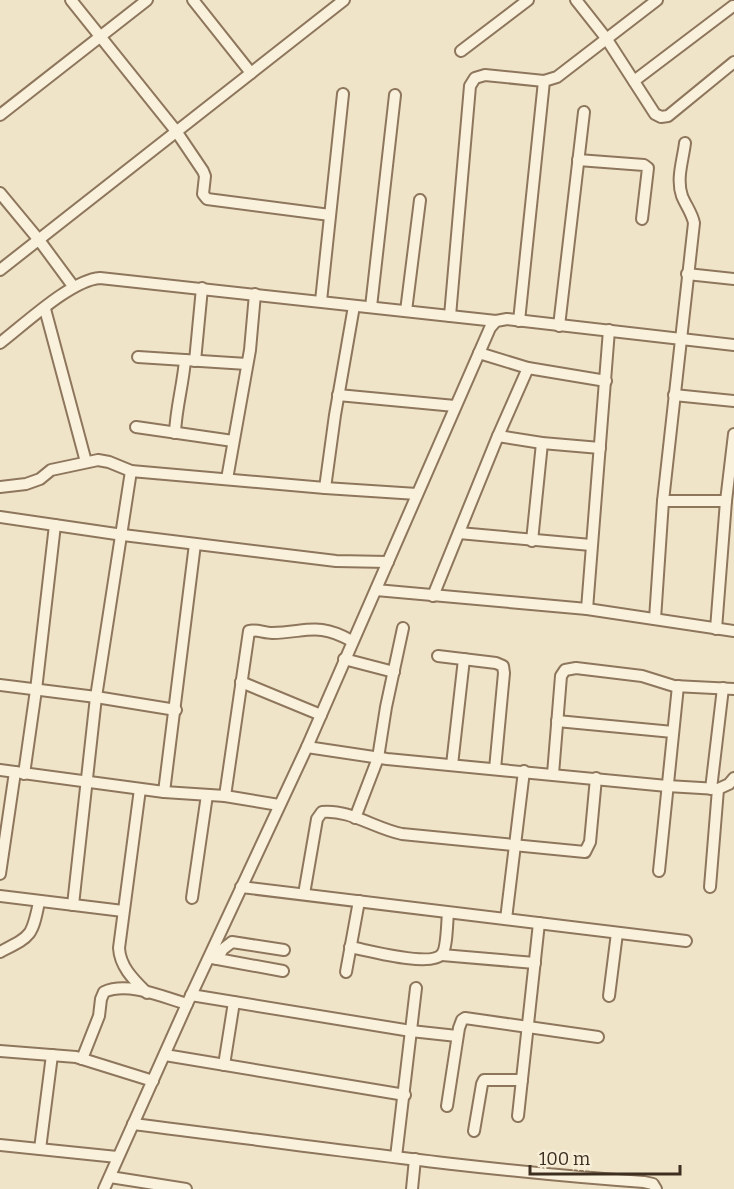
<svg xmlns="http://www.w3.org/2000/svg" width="734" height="1189" viewBox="0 0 734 1189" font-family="Bitter,serif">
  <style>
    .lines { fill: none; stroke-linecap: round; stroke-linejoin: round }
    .minor-casing { stroke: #8d765c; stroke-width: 14 }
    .minor { stroke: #faf1dc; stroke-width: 10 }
  </style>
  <rect width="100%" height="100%" fill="#f0e4c8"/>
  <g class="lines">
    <g class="minor-casing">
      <g id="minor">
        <path d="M 71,0 L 176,131 L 203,171 L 205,176 L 203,194 L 207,199 L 330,215"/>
        <path d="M 193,0 L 251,73"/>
        <path d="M 576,0 L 606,38 L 655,114 L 661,117 L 668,116 L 734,62"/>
        <path d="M 461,51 L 528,0"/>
        <path d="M 634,81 L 733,6"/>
        <path d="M 0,115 L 147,0"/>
        <path d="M 578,160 L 644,165 L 648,168 L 642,219"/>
        <path d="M 0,193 L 39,240 L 73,286"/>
        <path d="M 0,270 L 344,0"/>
        <path d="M 687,274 L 734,279"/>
        <path d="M 321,301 L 343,94"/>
        <path d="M 371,307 L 395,95"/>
        <path d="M 45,309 L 86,462"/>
        <path d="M 406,311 L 420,200"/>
        <path d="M 450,316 L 470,86 L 475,78 L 485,75 L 544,81"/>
        <path d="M 519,321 L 544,81 L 557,77 L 657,0"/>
        <path d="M 559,326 L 584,112"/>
        <path d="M 0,343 C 25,324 71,280 100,278 L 496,321"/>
        <path d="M 479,353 L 528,368 L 606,381"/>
        <path d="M 138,357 L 247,364"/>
        <path d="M 195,361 L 202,288"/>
        <path d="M 338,395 L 455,406"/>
        <path d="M 674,395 L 734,401"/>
        <path d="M 136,427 L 233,441"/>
        <path d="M 175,433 C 176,408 183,385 185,360"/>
        <path d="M 498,436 L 542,443 L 600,448"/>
        <path d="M 227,479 L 250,350 L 255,294"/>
        <path d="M 0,487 L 26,484 L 40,479 L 51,470 L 98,460 L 109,462 L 131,471"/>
        <path d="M 325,488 L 335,415 L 354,306"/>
        <path d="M 663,501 L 726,501"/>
        <path d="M 0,517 L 123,535 L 336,561 L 388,562"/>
        <path d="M 459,533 L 591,545"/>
        <path d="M 532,541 L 542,443"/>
        <path d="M 376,590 L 587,609 L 734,631"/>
        <path d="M 433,596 L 498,436 L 528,368"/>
        <path d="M 587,609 L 609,330"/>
        <path d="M 655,619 L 663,501 L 694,223 C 692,213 686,206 682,196 C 676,179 683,160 685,143"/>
        <path d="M 716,629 L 726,501 L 734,434"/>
        <path d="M 438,656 L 496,663 L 503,666 L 504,673 L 495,769"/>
        <path d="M 344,659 L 394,672"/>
        <path d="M 241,682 L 321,715"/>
        <path d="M 0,685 L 96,697 L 176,710"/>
        <path d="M 557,721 L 673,732"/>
        <path d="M 307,747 L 387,759 L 667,786 L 718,789 L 729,784 L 734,778"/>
        <path d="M 452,765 L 464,659"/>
        <path d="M 0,770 L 164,792 L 225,796 L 279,805"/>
        <path d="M 24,774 L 36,690 L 55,525"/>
        <path d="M 553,774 L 561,676 L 565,670 L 576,668 L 642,676 L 674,686 L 734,689"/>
        <path d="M 140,789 L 119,948 C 120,967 134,980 147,993"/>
        <path d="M 711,789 L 723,688"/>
        <path d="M 164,792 L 195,544"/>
        <path d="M 225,796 L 249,631 C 256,629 264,633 272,633 C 308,632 318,622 352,641"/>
        <path d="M 355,818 L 378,758 L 386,707 L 403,628"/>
        <path d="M 659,871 L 678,686"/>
        <path d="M 0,874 L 15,772"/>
        <path d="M 241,887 L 686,941"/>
        <path d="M 710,887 L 718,789"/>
        <path d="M 304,894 L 317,819 L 322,812 C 349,809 376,829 402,834 L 585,852 L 590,842 L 596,778"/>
        <path d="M 0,896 L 123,911"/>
        <path d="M 192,898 L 207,795"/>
        <path d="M 73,905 L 96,697 L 131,471 L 325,488 L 417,494"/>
        <path d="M 506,919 L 524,771"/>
        <path d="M 350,947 C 367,950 431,968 442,954 C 447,948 447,922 448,913"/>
        <path d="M 0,952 C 31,936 32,937 39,902"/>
        <path d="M 442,955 L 535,963"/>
        <path d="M 212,958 L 283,971"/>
        <path d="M 217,959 L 223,949 L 232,942 L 284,950"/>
        <path d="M 346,972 L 359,901"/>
        <path d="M 191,995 L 411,1031 L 457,1036"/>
        <path d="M 609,996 L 617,933"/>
        <path d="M 0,1051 L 76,1057 L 153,1081"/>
        <path d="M 165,1055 L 405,1095"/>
        <path d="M 82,1059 L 99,1016 L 101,999 L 104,992 C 128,981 163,997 187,1004"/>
        <path d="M 224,1065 L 234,1002"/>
        <path d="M 447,1106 L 459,1028 L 462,1020 L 465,1018 L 598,1037"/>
        <path d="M 518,1116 L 539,923"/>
        <path d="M 133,1124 C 303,1145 473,1170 644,1182 L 653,1184 L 656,1189"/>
        <path d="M 474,1131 L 482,1084 L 484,1080 L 522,1080"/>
        <path d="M 0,1145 L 117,1157"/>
        <path d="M 40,1149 L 52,1055"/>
        <path d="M 396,1157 L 416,988"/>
        <path d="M 110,1177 L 186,1189"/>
        <path d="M 104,1189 L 187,1004 L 307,747 L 490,328 L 496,321 L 507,319 L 734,345"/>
        <path d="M 412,1189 L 415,1159"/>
      </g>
    </g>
    <use href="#minor" class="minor"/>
  </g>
  <path d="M530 1165v9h150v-9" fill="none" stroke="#3d2e20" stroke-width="3"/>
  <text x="539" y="1165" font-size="18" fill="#3d2e20" stroke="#f7eed8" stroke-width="4.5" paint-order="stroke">100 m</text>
</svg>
